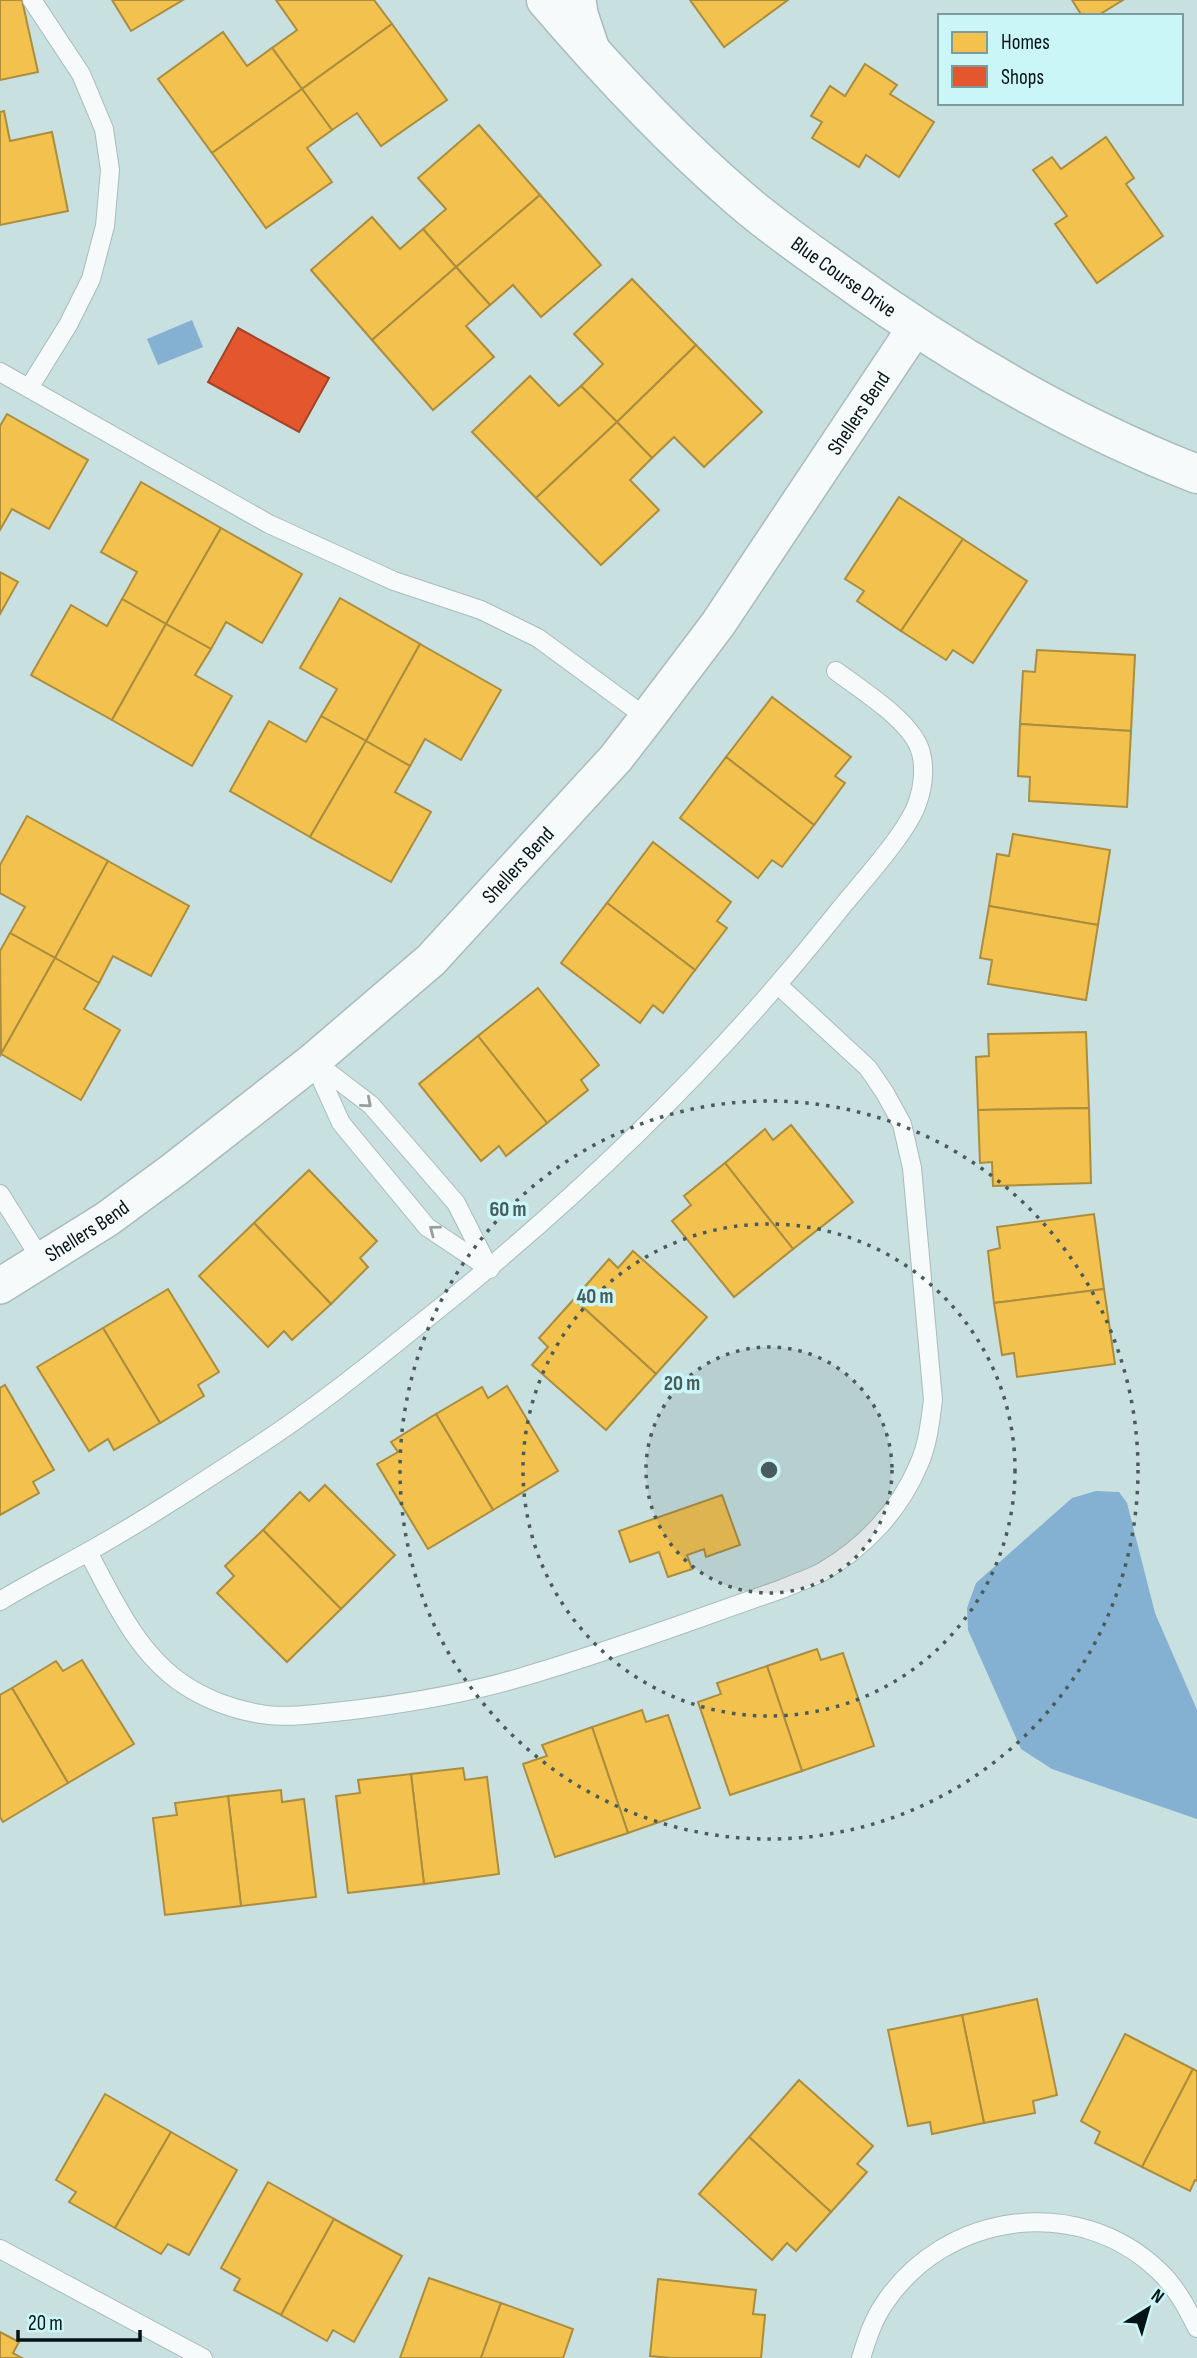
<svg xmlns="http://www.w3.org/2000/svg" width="1197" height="2358" viewBox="0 0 1197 2358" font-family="'Sofia Sans Condensed',sans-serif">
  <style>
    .water { fill: #84b0d1 }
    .homes { fill: #f2c14e; stroke: #ab8d3d; stroke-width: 2 }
    .shops { fill: #e4572e; stroke: #a14326; stroke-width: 2 }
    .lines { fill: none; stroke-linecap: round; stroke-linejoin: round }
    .service-casing { stroke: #a9bbbc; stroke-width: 20 }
    .minor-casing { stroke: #a9bbbc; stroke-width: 38 }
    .secondary-casing { stroke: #a9bbbc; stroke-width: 41 }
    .service { stroke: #f7fafa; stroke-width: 18 }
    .minor { stroke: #f7fafa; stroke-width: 35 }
    .secondary { stroke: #f7fafa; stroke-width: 38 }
    .oneway { stroke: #969e9e }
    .ring { fill: none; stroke: #495b5b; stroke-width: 3.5; stroke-dasharray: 3.5 7 }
    .labels { text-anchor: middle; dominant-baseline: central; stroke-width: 7; stroke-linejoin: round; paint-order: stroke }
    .street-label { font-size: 21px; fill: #041314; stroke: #cbf6f8 }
    .centre { fill: #495b5b; stroke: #cbf6f8; stroke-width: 3.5 }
    .ring-label { font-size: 21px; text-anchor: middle; font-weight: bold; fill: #495b5b; stroke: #cbf6f8; stroke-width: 7; stroke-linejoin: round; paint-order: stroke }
  </style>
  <rect width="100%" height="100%" fill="#c8e0e0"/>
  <g class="water">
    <path d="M 192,320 L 203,347 L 158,365 L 147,339 Z"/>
    <path d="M 1096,1491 L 1119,1492 L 1127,1503 L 1155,1613 L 1197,1710 L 1197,1819 L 1052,1769 L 1021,1749 L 968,1630 L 967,1608 L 976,1583 L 1072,1498 Z"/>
  </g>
  <g class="homes">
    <path d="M 0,0 L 22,0 L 38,72 L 0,80 Z"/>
    <path d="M 112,0 L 183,0 L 131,31 Z"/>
    <path d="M 276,0 L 374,0 L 392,24 L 302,89 L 272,48 L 297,30 Z"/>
    <path d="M 690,0 L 788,0 L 724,47 Z"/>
    <path d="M 1072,0 L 1123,0 L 1097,16 L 1082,16 Z"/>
    <path d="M 392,24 L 447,100 L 381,146 L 357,113 L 332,130 L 302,89 Z"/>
    <path d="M 223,32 L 247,66 L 272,48 L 302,89 L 212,153 L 158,79 Z"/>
    <path d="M 865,64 L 897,85 L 890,94 L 934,122 L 899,177 L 866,155 L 859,167 L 812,138 L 822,122 L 811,116 L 830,86 L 845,96 Z"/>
    <path d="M 302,89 L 332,130 L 307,148 L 332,182 L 266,228 L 212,153 Z"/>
    <path d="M 4,111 L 10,141 L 52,132 L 68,211 L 0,225 L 0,112 Z"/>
    <path d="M 479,125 L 540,195 L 456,267 L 423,229 L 446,209 L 418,178 Z"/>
    <path d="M 1106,137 L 1134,178 L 1126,184 L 1163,236 L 1097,283 L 1055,224 L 1067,216 L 1033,170 L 1052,157 L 1061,169 Z"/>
    <path d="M 540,195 L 601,265 L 541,317 L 513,285 L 490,305 L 456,267 Z"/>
    <path d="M 372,217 L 400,249 L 423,229 L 456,267 L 372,340 L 311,270 Z"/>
    <path d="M 456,267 L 490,305 L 466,326 L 494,357 L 433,410 L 372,340 Z"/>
    <path d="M 632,279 L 696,345 L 617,422 L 581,386 L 603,364 L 574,334 Z"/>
    <path d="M 696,345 L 762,412 L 704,467 L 674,437 L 652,458 L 617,422 Z"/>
    <path d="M 530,376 L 559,406 L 581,386 L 617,422 L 536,498 L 472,432 Z"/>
    <path d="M 7,414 L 88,460 L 49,529 L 12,509 L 0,530 L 0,426 Z"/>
    <path d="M 617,422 L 652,458 L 630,480 L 659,510 L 601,565 L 536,498 Z"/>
    <path d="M 141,482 L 221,528 L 166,624 L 122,599 L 137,572 L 101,552 Z"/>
    <path d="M 899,497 L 963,539 L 901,631 L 857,601 L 864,591 L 845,579 Z"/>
    <path d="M 221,528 L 302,574 L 262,643 L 226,622 L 211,649 L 166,624 Z"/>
    <path d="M 963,539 L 1027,581 L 973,663 L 953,650 L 946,660 L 901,631 Z"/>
    <path d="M 0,572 L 18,582 L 0,614 Z"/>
    <path d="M 340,598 L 420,644 L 366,741 L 321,716 L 337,689 L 300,668 Z"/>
    <path d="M 122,599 L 166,624 L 112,720 L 31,675 L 71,605 L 107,626 Z"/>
    <path d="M 166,624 L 211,649 L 195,675 L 232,696 L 192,766 L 112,720 Z"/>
    <path d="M 420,644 L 501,690 L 461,760 L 425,739 L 410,766 L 366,741 Z"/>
    <path d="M 1037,650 L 1135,655 L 1131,731 L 1020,724 L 1023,671 L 1035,672 Z"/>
    <path d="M 772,697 L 851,757 L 835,776 L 845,783 L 814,825 L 726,757 Z"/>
    <path d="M 321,716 L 366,741 L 310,837 L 230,791 L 269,721 L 306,742 Z"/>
    <path d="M 1020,724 L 1131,731 L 1127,807 L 1029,801 L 1030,777 L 1018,776 Z"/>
    <path d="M 366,741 L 410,766 L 395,792 L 431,812 L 391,882 L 310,837 Z"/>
    <path d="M 726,757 L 814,825 L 782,867 L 772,860 L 758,878 L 680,818 Z"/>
    <path d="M 27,816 L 108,861 L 55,958 L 10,933 L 25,907 L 0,893 L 0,865 Z"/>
    <path d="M 1013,834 L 1110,850 L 1098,925 L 989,906 L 997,854 L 1009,856 Z"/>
    <path d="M 653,842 L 731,902 L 717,921 L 727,928 L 695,970 L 607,903 Z"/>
    <path d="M 108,861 L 189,906 L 151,976 L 113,956 L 99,983 L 55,958 Z"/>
    <path d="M 607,903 L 695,970 L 663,1013 L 653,1005 L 640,1023 L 561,963 Z"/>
    <path d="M 989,906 L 1098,925 L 1086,1000 L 988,984 L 992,960 L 980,958 Z"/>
    <path d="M 10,933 L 55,958 L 1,1054 L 0,951 Z"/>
    <path d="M 55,958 L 99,983 L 84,1009 L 120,1030 L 81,1100 L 1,1054 Z"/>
    <path d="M 538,988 L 599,1065 L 581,1080 L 588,1090 L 547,1123 L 478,1036 Z"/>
    <path d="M 1086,1032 L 1089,1108 L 978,1110 L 976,1057 L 989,1056 L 988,1034 Z"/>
    <path d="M 478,1036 L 547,1123 L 506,1156 L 499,1146 L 481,1161 L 419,1084 Z"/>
    <path d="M 1089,1108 L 1091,1183 L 993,1186 L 992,1162 L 980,1163 L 978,1110 Z"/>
    <path d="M 791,1125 L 853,1202 L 793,1249 L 725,1163 L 765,1129 L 773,1140 Z"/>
    <path d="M 725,1163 L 793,1249 L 734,1297 L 672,1221 L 691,1205 L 684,1196 Z"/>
    <path d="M 309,1170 L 377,1241 L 360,1258 L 368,1267 L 331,1304 L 254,1223 Z"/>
    <path d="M 1094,1214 L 1104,1289 L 994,1303 L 988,1251 L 1000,1248 L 997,1227 Z"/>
    <path d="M 254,1223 L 331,1304 L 292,1340 L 284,1331 L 268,1347 L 199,1276 Z"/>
    <path d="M 633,1251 L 707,1317 L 656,1374 L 574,1299 L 609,1259 L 618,1268 Z"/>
    <path d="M 168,1289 L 219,1372 L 198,1385 L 204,1396 L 160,1423 L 103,1328 Z"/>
    <path d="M 1104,1289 L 1115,1364 L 1017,1377 L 1014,1353 L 1002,1355 L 994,1303 Z"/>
    <path d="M 574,1299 L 656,1374 L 606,1430 L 532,1365 L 548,1347 L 539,1338 Z"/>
    <path d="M 103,1328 L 160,1423 L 114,1450 L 108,1439 L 89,1451 L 37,1367 Z"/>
    <path d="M 5,1385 L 54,1470 L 33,1482 L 39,1493 L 0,1515 L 0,1388 Z"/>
    <path d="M 507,1386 L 558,1471 L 493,1510 L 436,1414 L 482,1387 L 488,1398 Z"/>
    <path d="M 436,1414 L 493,1510 L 428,1549 L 377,1464 L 398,1452 L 391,1442 Z"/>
    <path d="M 325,1485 L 395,1555 L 341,1609 L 263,1530 L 300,1492 L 309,1501 Z"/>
    <path d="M 722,1495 L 740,1545 L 706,1557 L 704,1549 L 687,1555 L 692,1569 L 668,1577 L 659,1552 L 630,1562 L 619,1531 Z"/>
    <path d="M 263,1530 L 341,1609 L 287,1662 L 217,1593 L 234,1576 L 225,1566 Z"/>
    <path d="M 817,1649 L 821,1660 L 843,1653 L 874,1746 L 802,1771 L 767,1666 Z"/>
    <path d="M 82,1660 L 134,1744 L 68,1783 L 12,1688 L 56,1661 L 63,1671 Z"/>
    <path d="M 767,1666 L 802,1771 L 730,1795 L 698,1702 L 721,1694 L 717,1683 Z"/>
    <path d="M 12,1688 L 68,1783 L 3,1822 L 0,1817 L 0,1695 Z"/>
    <path d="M 642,1710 L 646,1722 L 668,1715 L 700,1808 L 628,1833 L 592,1727 Z"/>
    <path d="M 592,1727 L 628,1833 L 555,1857 L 523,1764 L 547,1756 L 542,1745 Z"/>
    <path d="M 463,1768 L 465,1780 L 487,1777 L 499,1874 L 424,1884 L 411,1774 Z"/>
    <path d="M 411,1774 L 424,1884 L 348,1893 L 336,1796 L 360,1793 L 358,1780 Z"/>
    <path d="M 281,1790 L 282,1802 L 304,1799 L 316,1897 L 241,1906 L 228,1796 Z"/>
    <path d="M 228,1796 L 241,1906 L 165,1915 L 153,1818 L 177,1815 L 175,1803 Z"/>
    <path d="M 1037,1999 L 1057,2095 L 1033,2101 L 1035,2113 L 984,2123 L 962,2015 Z"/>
    <path d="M 962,2015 L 984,2123 L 932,2134 L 930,2122 L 908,2126 L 888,2030 Z"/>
    <path d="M 1125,2034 L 1193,2069 L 1142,2167 L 1095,2143 L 1100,2132 L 1081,2121 Z"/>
    <path d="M 1193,2069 L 1197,2071 L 1197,2181 L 1195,2180 L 1190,2191 L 1142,2167 Z"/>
    <path d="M 799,2080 L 873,2146 L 857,2164 L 867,2172 L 831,2212 L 749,2137 Z"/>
    <path d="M 105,2094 L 171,2132 L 115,2228 L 69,2202 L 76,2192 L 56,2180 Z"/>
    <path d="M 171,2132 L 237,2170 L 189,2255 L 168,2244 L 161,2254 L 115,2228 Z"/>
    <path d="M 749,2137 L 831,2212 L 796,2251 L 787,2243 L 772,2260 L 699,2194 Z"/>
    <path d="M 268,2182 L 334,2219 L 281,2315 L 234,2290 L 240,2279 L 221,2268 Z"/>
    <path d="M 334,2219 L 402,2256 L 354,2342 L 333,2330 L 327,2341 L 281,2315 Z"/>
    <path d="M 429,2278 L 501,2303 L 481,2358 L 400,2358 Z"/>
    <path d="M 658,2279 L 756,2290 L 753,2314 L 765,2315 L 761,2358 L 671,2358 L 650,2356 Z"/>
    <path d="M 501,2303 L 573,2329 L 563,2358 L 481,2358 Z"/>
    <path d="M 0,2332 L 19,2342 L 13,2353 L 22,2358 L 0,2358 Z"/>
  </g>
  <path class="shops" d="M 238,328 L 329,378 L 299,432 L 208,382 Z"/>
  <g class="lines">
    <g class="service-casing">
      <g id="service">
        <path d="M 0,372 L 269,524 L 394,581 L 481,610 L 538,638 L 647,718"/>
        <path d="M 29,388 L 68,325 L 91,279 L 105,226 L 110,170 L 104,129 L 81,74 L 32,0"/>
        <path d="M 313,1061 L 341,1123 L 427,1227 L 490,1269"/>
        <path d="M 316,1063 L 371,1105 L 456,1203 L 488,1266"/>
        <path d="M 0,1194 L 42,1261"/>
        <path d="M 88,1552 C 113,1599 137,1653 183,1684 C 205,1699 234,1710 261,1714 C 288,1719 333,1712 361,1709 C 415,1702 469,1693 522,1677 C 609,1652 695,1619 782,1589 C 795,1583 809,1579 822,1572 C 865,1547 900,1510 919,1464 C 928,1444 930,1422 933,1400 L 912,1168 L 902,1124 L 885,1093 L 868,1068 L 778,985"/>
        <path d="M 0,1601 C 28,1584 57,1569 86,1553 C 143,1521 198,1485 253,1449 C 310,1412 363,1370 416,1327 C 571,1205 713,1069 836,914 C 857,887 909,832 918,801 C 923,787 925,768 921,753 C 914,722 861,690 836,671"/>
        <path d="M 0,2249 L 203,2358"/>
        <path d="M 861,2358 C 867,2339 873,2320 884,2304 C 945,2212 1078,2193 1159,2271 C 1176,2287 1187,2308 1197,2328"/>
      </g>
    </g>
    <g class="minor-casing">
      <g id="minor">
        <path d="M 578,0 L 580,14 L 593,53"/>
        <path id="s1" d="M 0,1286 L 107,1219 L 175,1169 L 313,1061 L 431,960 L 616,758 L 647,718 L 718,624 L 915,328"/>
      </g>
    </g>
    <g class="secondary-casing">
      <g id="secondary">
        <path id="s2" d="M 546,0 C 606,70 669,138 739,198 C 771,226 806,250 841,275 C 952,355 1069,424 1197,474"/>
      </g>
    </g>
    <use href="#service" class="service"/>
    <use href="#minor" class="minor"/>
    <use href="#secondary" class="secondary"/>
  </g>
  <defs><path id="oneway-chevron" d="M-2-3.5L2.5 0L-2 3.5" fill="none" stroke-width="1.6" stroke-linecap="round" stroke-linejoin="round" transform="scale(1.75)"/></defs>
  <g class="oneway">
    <use href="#oneway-chevron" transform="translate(367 1103) rotate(41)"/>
    <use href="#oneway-chevron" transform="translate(434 1230) rotate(-143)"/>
  </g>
  <circle cx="769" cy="1470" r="123" fill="#495b5b" fill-opacity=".12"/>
  <g class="ring">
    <circle cx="769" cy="1470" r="123"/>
    <circle cx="769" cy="1470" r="246"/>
    <circle cx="769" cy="1470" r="369"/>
  </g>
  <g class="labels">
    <g class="street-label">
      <text stroke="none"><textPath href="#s2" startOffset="408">Blue Course Drive</textPath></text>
      <text stroke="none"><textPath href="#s1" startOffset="1237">Shellers Bend</textPath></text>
      <text stroke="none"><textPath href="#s1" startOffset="670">Shellers Bend</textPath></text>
      <text stroke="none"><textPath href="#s1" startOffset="103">Shellers Bend</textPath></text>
    </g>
  </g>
  <circle cx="769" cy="1470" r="10" class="centre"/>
  <g class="ring-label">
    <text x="508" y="1216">60 m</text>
    <text x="595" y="1303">40 m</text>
    <text x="682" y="1390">20 m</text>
  </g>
  <rect x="938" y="14" width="245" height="91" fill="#cbf6f8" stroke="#7b9b9d" stroke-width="2"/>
  <rect x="952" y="32" width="35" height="21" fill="#f2c14e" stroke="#7b9b9d" stroke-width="2"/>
  <text x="1001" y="49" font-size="21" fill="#041314">Homes</text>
  <rect x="952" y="66" width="35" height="21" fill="#e4572e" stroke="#7b9b9d" stroke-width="2"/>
  <text x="1001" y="84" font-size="21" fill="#041314">Shops</text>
  <g transform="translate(1148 2309) rotate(37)" stroke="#cbf6f8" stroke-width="5" paint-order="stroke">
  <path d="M0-5L12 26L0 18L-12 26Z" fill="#041314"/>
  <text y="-10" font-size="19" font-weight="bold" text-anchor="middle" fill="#041314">N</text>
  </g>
  <path d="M18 2330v10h122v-10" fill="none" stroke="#041314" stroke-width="3.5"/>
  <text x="28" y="2330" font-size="21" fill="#041314" stroke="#cbf6f8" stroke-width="5" paint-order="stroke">20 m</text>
</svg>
